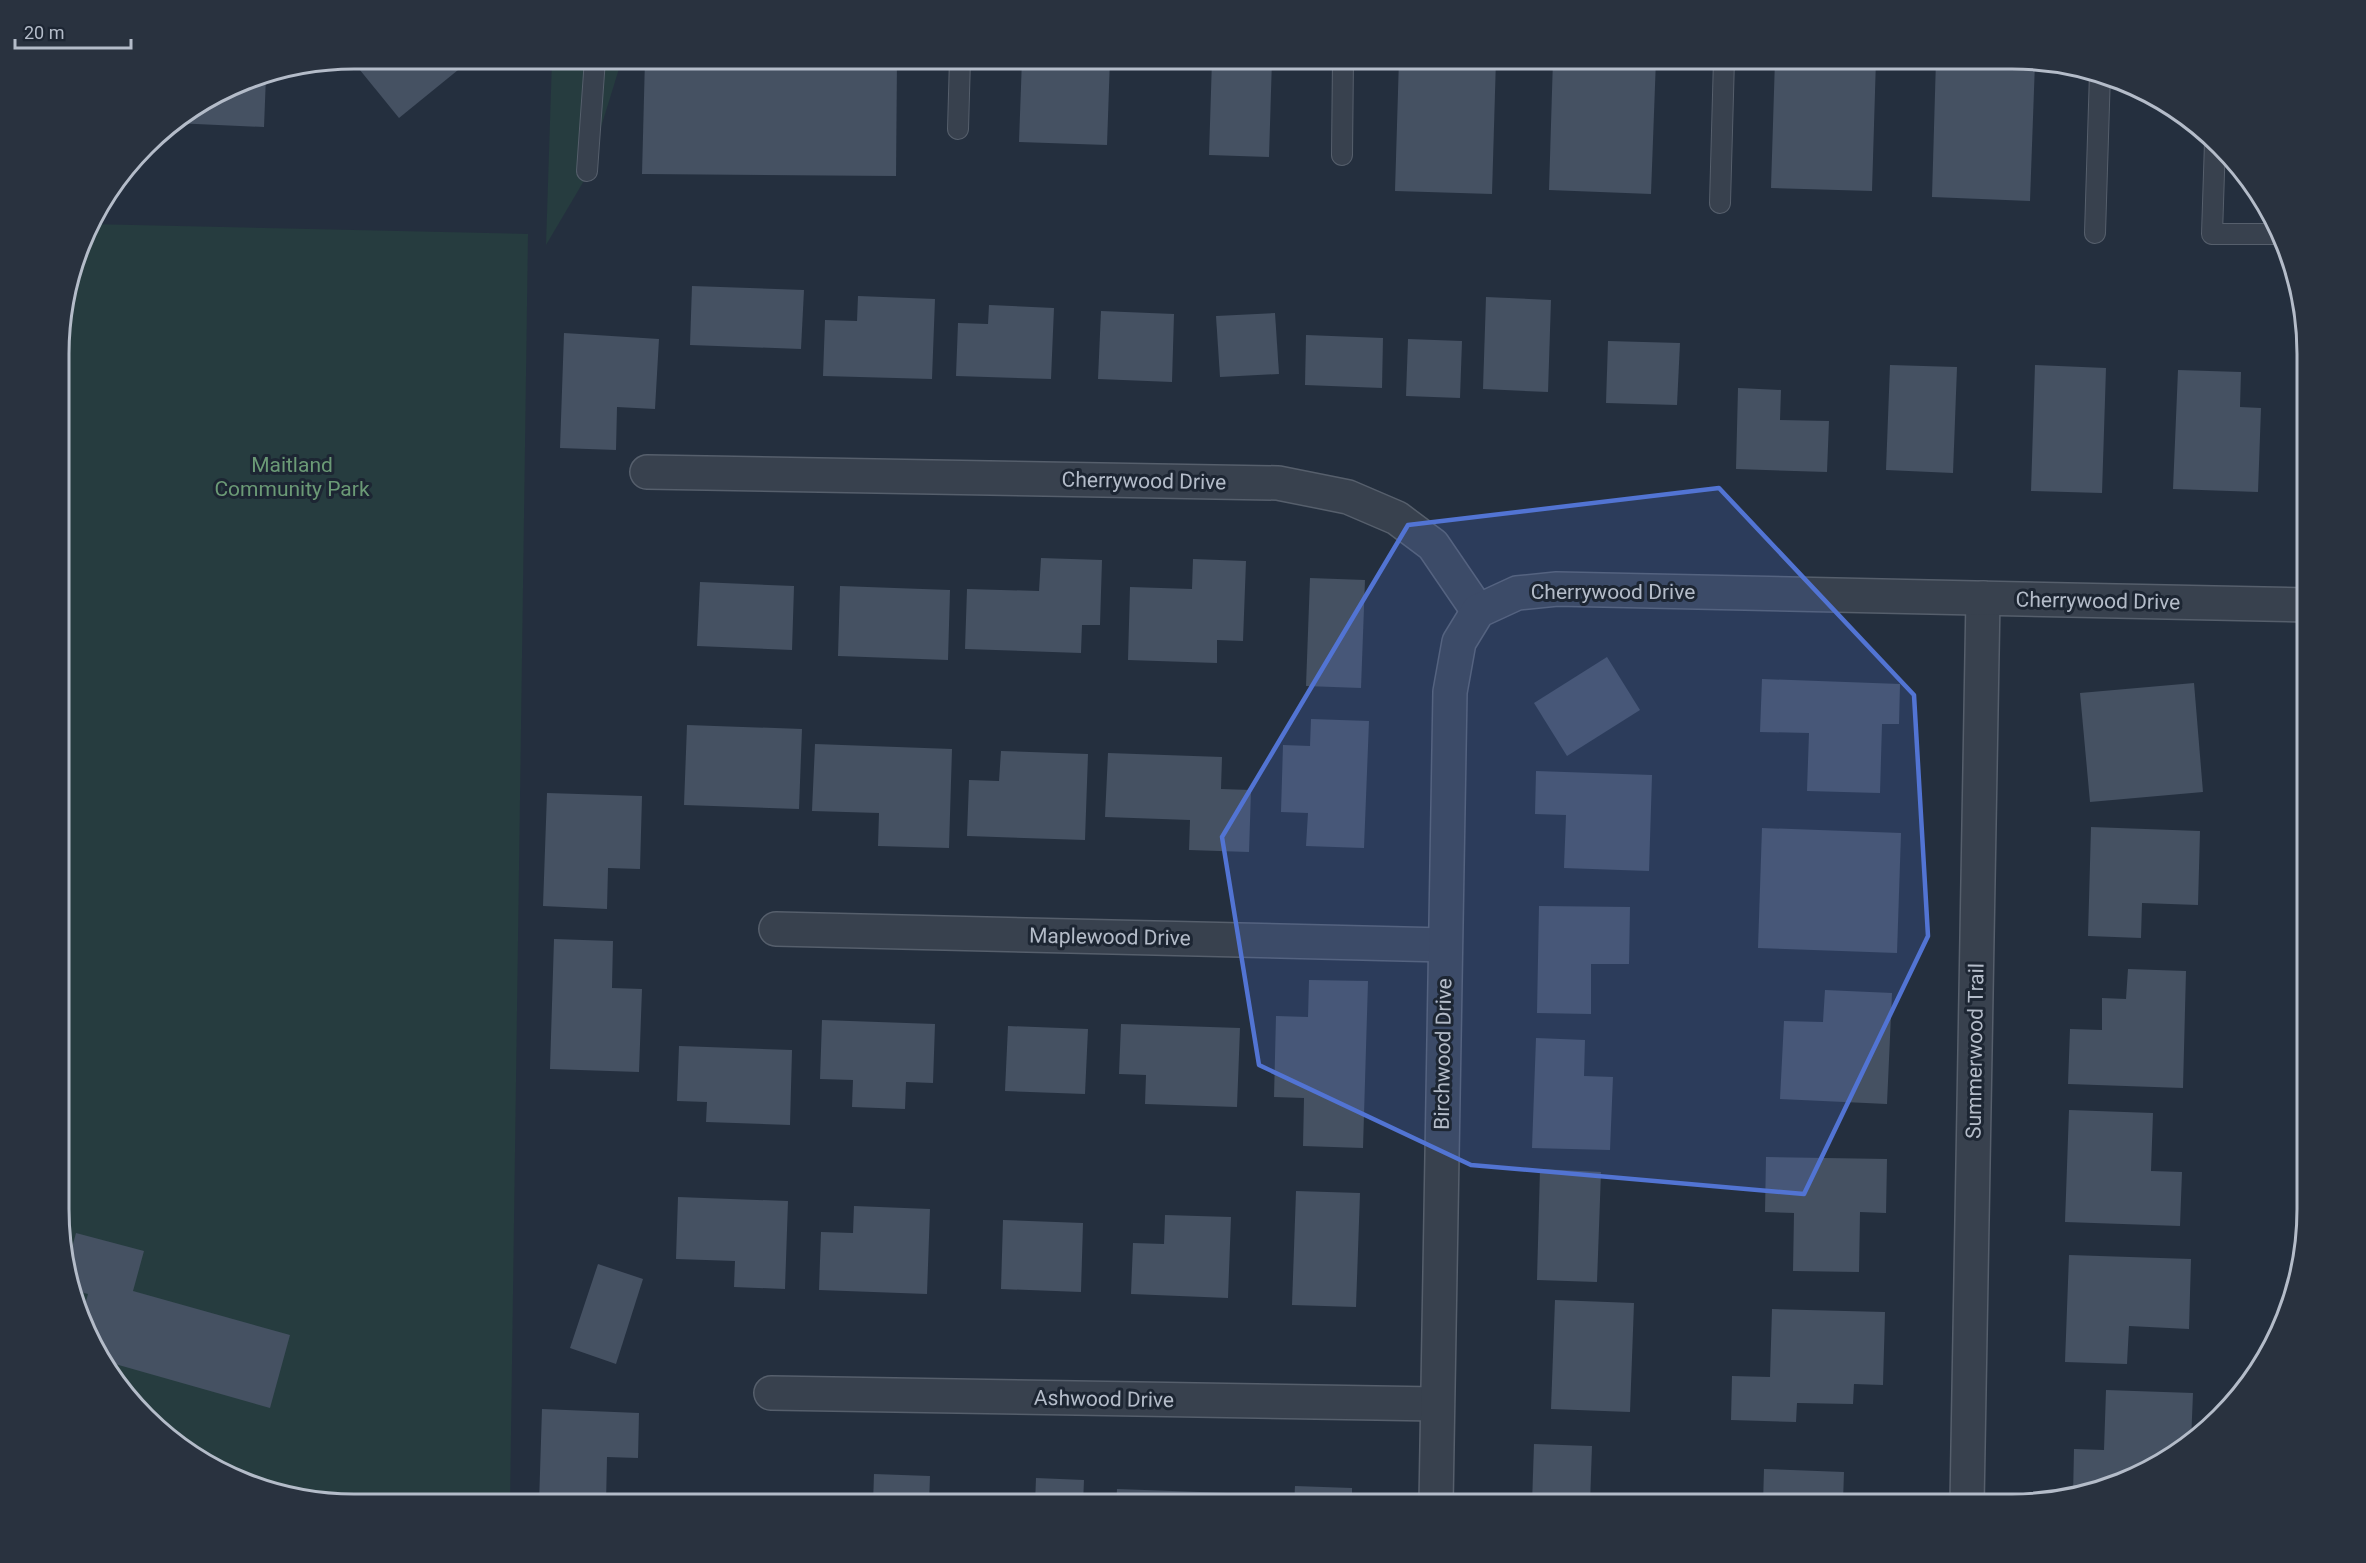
<svg xmlns="http://www.w3.org/2000/svg" width="2366" height="1563" viewBox="0 0 2366 1563" font-family="Roboto,sans-serif">
  <style>
    .green { fill: #263c3f }
    .building { fill: #455162 }
    .lines { fill: none; stroke-linecap: round; stroke-linejoin: round }
    .service-casing { stroke: #565f6c; stroke-width: 22 }
    .minor-casing { stroke: #565f6c; stroke-width: 36 }
    .tertiary-casing { stroke: #565f6c; stroke-width: 36 }
    .service { stroke: #38414e; stroke-width: 20 }
    .minor { stroke: #38414e; stroke-width: 33 }
    .tertiary { stroke: #38414e; stroke-width: 33 }
    .marked { fill: #5274d3; fill-opacity: 0.2; stroke: #5274d3; stroke-width: 4.5; stroke-linejoin: round }
    .labels { text-anchor: middle; dominant-baseline: central; stroke-width: 6; stroke-linejoin: round; paint-order: stroke }
    .park-label { font-size: 21px; fill: #6b9a76; stroke: #1d2633 }
    .street-label { font-size: 21px; fill: #b4bcc9; stroke: #1d2633 }
    .rim { fill: none; stroke: #b4bcc9; stroke-width: 3 }
  </style>
  <rect width="100%" height="100%" fill="#242f3e"/>
  <g class="green">
    <path d="M 552,59 L 622,59 L 585,179 L 546,245 Z"/>
    <path d="M 89,224 L 528,234 L 510,1504 L 354,1504 L 259,1489 L 190,1455 L 98,1357 L 61,1247 L 61,316 Z"/>
  </g>
  <g class="building">
    <path d="M 354,58 L 449,59 L 458,70 L 399,118 L 351,59 Z"/>
    <path d="M 645,59 L 897,59 L 896,176 L 642,174 Z"/>
    <path d="M 1022,59 L 1110,59 L 1107,145 L 1019,142 Z"/>
    <path d="M 1212,59 L 1272,59 L 1269,157 L 1209,155 Z"/>
    <path d="M 1399,59 L 1496,59 L 1492,194 L 1395,191 Z"/>
    <path d="M 1553,59 L 1656,59 L 1651,194 L 1549,190 Z"/>
    <path d="M 1775,59 L 1876,59 L 1872,191 L 1771,188 Z"/>
    <path d="M 1936,59 L 2012,59 L 2035,62 L 2030,201 L 1932,197 Z"/>
    <path d="M 266,76 L 264,127 L 174,123 L 241,81 Z"/>
    <path d="M 692,286 L 804,290 L 801,349 L 690,345 Z"/>
    <path d="M 858,296 L 935,299 L 932,379 L 823,376 L 825,320 L 857,321 Z"/>
    <path d="M 1486,297 L 1551,300 L 1548,392 L 1483,389 Z"/>
    <path d="M 989,305 L 1054,308 L 1051,379 L 956,376 L 958,323 L 988,324 Z"/>
    <path d="M 1101,311 L 1174,314 L 1172,382 L 1098,379 Z"/>
    <path d="M 1275,313 L 1279,374 L 1220,377 L 1216,316 Z"/>
    <path d="M 564,333 L 659,339 L 655,409 L 617,407 L 616,450 L 560,448 Z"/>
    <path d="M 1306,335 L 1383,338 L 1382,388 L 1305,385 Z"/>
    <path d="M 1408,339 L 1462,341 L 1460,398 L 1406,396 Z"/>
    <path d="M 1608,341 L 1680,343 L 1677,405 L 1606,403 Z"/>
    <path d="M 1890,365 L 1957,367 L 1953,473 L 1886,470 Z"/>
    <path d="M 2035,365 L 2106,368 L 2102,493 L 2031,491 Z"/>
    <path d="M 2178,370 L 2241,372 L 2240,407 L 2261,408 L 2258,492 L 2173,489 Z"/>
    <path d="M 1738,388 L 1781,390 L 1780,420 L 1829,421 L 1827,472 L 1736,469 Z"/>
    <path d="M 1041,558 L 1102,560 L 1100,625 L 1082,625 L 1081,653 L 965,649 L 967,589 L 1039,591 Z"/>
    <path d="M 1193,559 L 1246,561 L 1243,641 L 1217,640 L 1217,663 L 1128,660 L 1130,587 L 1192,589 Z"/>
    <path d="M 1310,578 L 1365,580 L 1361,688 L 1306,686 Z"/>
    <path d="M 700,582 L 794,586 L 792,650 L 697,646 Z"/>
    <path d="M 840,586 L 950,590 L 948,660 L 838,656 Z"/>
    <path d="M 1607,657 L 1640,710 L 1567,756 L 1534,703 Z"/>
    <path d="M 1762,679 L 1900,684 L 1899,724 L 1882,724 L 1880,793 L 1807,791 L 1809,733 L 1760,732 Z"/>
    <path d="M 2194,683 L 2203,792 L 2090,802 L 2080,693 Z"/>
    <path d="M 1311,719 L 1369,721 L 1364,848 L 1306,846 L 1308,813 L 1281,812 L 1283,745 L 1310,746 Z"/>
    <path d="M 687,725 L 802,729 L 799,809 L 684,805 Z"/>
    <path d="M 815,744 L 952,749 L 949,848 L 878,846 L 879,813 L 812,811 Z"/>
    <path d="M 1001,751 L 1088,754 L 1085,840 L 967,836 L 969,780 L 999,781 Z"/>
    <path d="M 1108,753 L 1222,757 L 1221,789 L 1251,790 L 1249,852 L 1189,850 L 1190,820 L 1105,817 Z"/>
    <path d="M 1536,771 L 1652,775 L 1649,871 L 1564,868 L 1566,815 L 1535,814 Z"/>
    <path d="M 547,793 L 642,796 L 640,869 L 608,868 L 607,909 L 543,906 Z"/>
    <path d="M 2091,827 L 2200,831 L 2198,905 L 2142,903 L 2141,938 L 2088,936 Z"/>
    <path d="M 1762,828 L 1901,833 L 1897,953 L 1758,948 Z"/>
    <path d="M 1539,906 L 1630,907 L 1629,964 L 1591,964 L 1591,1014 L 1537,1013 Z"/>
    <path d="M 554,939 L 613,941 L 612,988 L 642,989 L 639,1072 L 550,1069 Z"/>
    <path d="M 2128,969 L 2186,971 L 2183,1088 L 2068,1084 L 2070,1029 L 2102,1030 L 2102,998 L 2126,999 Z"/>
    <path d="M 1309,980 L 1368,981 L 1363,1148 L 1303,1146 L 1304,1098 L 1274,1097 L 1276,1016 L 1308,1017 Z"/>
    <path d="M 1825,990 L 1892,993 L 1887,1104 L 1780,1099 L 1784,1021 L 1823,1022 Z"/>
    <path d="M 822,1020 L 935,1024 L 933,1083 L 906,1082 L 905,1109 L 852,1107 L 853,1080 L 820,1079 Z"/>
    <path d="M 1121,1024 L 1240,1028 L 1237,1107 L 1145,1104 L 1146,1075 L 1119,1074 Z"/>
    <path d="M 1008,1026 L 1088,1029 L 1085,1094 L 1005,1091 Z"/>
    <path d="M 1536,1038 L 1585,1040 L 1584,1076 L 1613,1077 L 1610,1150 L 1532,1148 Z"/>
    <path d="M 679,1046 L 792,1050 L 790,1125 L 706,1122 L 707,1102 L 677,1101 Z"/>
    <path d="M 2069,1110 L 2153,1113 L 2151,1171 L 2182,1172 L 2180,1226 L 2065,1222 Z"/>
    <path d="M 1766,1157 L 1887,1159 L 1886,1213 L 1860,1212 L 1859,1272 L 1793,1271 L 1794,1213 L 1765,1212 Z"/>
    <path d="M 1540,1169 L 1601,1172 L 1597,1282 L 1537,1280 Z"/>
    <path d="M 1296,1191 L 1360,1193 L 1356,1307 L 1292,1305 Z"/>
    <path d="M 678,1197 L 788,1201 L 785,1289 L 734,1287 L 735,1261 L 676,1259 Z"/>
    <path d="M 854,1206 L 930,1209 L 927,1294 L 819,1290 L 821,1232 L 853,1233 Z"/>
    <path d="M 1165,1215 L 1231,1217 L 1228,1298 L 1131,1294 L 1133,1243 L 1164,1244 Z"/>
    <path d="M 1003,1220 L 1083,1223 L 1081,1292 L 1001,1289 Z"/>
    <path d="M 76,1233 L 144,1251 L 133,1291 L 290,1335 L 270,1408 L 101,1360 L 98,1357 L 83,1312 L 88,1294 L 76,1291 L 67,1266 Z"/>
    <path d="M 2069,1255 L 2191,1259 L 2189,1329 L 2129,1326 L 2127,1364 L 2065,1362 Z"/>
    <path d="M 598,1264 L 643,1279 L 616,1364 L 570,1348 Z"/>
    <path d="M 1555,1300 L 1634,1303 L 1630,1412 L 1551,1409 Z"/>
    <path d="M 1772,1309 L 1885,1312 L 1883,1385 L 1854,1384 L 1853,1404 L 1797,1403 L 1796,1422 L 1731,1420 L 1732,1376 L 1770,1377 Z"/>
    <path d="M 2106,1390 L 2193,1393 L 2191,1442 L 2159,1465 L 2089,1494 L 2073,1497 L 2074,1449 L 2104,1450 Z"/>
    <path d="M 542,1409 L 639,1413 L 638,1458 L 607,1457 L 606,1504 L 539,1504 Z"/>
    <path d="M 1534,1444 L 1592,1446 L 1590,1504 L 1532,1504 Z"/>
    <path d="M 1764,1469 L 1844,1472 L 1843,1502 L 1856,1502 L 1856,1504 L 1763,1504 Z"/>
    <path d="M 874,1474 L 930,1476 L 929,1504 L 873,1504 Z"/>
    <path d="M 1036,1478 L 1084,1480 L 1083,1504 L 1035,1504 Z"/>
    <path d="M 1295,1486 L 1352,1488 L 1352,1504 L 1294,1504 Z"/>
    <path d="M 1117,1489 L 1228,1493 L 1228,1504 L 1116,1504 Z"/>
  </g>
  <g class="lines">
    <g class="service-casing">
      <g id="service">
        <path d="M 958,129 L 960,59"/>
        <path d="M 2215,142 L 2212,234 L 2280,234"/>
        <path d="M 1342,155 L 1343,59"/>
        <path d="M 587,171 L 595,59"/>
        <path d="M 1720,203 L 1724,59"/>
        <path d="M 2095,233 L 2100,73"/>
      </g>
    </g>
    <g class="minor-casing">
      <g id="minor">
        <path d="M 647,472 L 1278,483 L 1348,497 L 1397,518 L 1433,545 L 1478,611"/>
        <path d="M 776,929 L 1445,945"/>
        <path d="M 771,1393 L 1437,1404"/>
        <path d="M 1967,1504 L 1983,598"/>
      </g>
    </g>
    <g class="tertiary-casing">
      <path id="tertiary" d="M 1436,1504 L 1450,692 L 1459,642 L 1478,611 L 1517,593 L 1557,589 L 2307,605"/>
    </g>
    <use href="#service" class="service"/>
    <use href="#minor" class="minor"/>
    <use href="#tertiary" class="tertiary"/>
  </g>
  <path class="marked" d="M 1719,488 L 1914,695 L 1928,936 L 1804,1194 L 1471,1165 L 1259,1065 L 1222,837 L 1408,525 Z"/>
  <g class="labels">
    <g class="park-label">
      <text x="292" y="465">Maitland<tspan x="292" dy="24">Community Park</tspan></text>
    </g>
    <g class="street-label">
      <text transform="translate(1144 481) rotate(1)">Cherrywood Drive</text>
      <text x="1613" y="592">Cherrywood Drive</text>
      <text transform="translate(2098 601) rotate(1)">Cherrywood Drive</text>
      <text transform="translate(1110 937) rotate(1)">Maplewood Drive</text>
      <text transform="translate(1975 1051) rotate(-89)">Summerwood Trail</text>
      <text transform="translate(1443 1054) rotate(-89)">Birchwood Drive</text>
      <text transform="translate(1104 1399) rotate(1)">Ashwood Drive</text>
    </g>
  </g>
  <path d="M0 0H2366V1563H0ZM354 69H2012A285 285 0 0 1 2297 354V1209A285 285 0 0 1 2012 1494H354A285 285 0 0 1 69 1209V354A285 285 0 0 1 354 69Z" fill="#29323f" fill-rule="evenodd"/>
  <path class="rim" d="M354 69H2012A285 285 0 0 1 2297 354V1209A285 285 0 0 1 2012 1494H354A285 285 0 0 1 69 1209V354A285 285 0 0 1 354 69Z"/>
  <path d="M15 39v9h116v-9" fill="none" stroke="#b4bcc9" stroke-width="3"/>
  <text x="24" y="39" font-size="18" fill="#b4bcc9" stroke="#1d2633" stroke-width="4.5" paint-order="stroke">20 m</text>
</svg>
